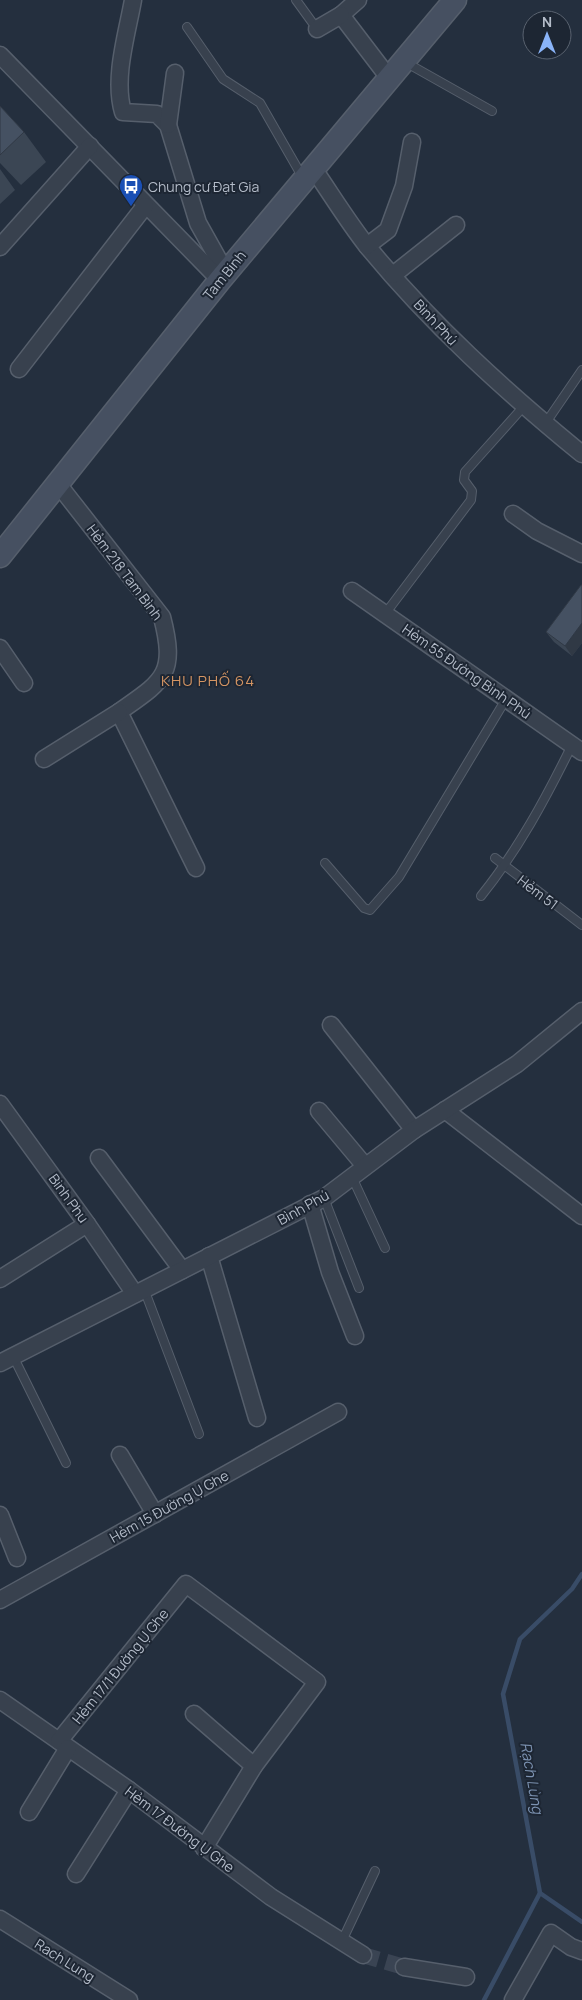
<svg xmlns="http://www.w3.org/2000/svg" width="582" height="2000" viewBox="0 0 582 2000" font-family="Manrope,sans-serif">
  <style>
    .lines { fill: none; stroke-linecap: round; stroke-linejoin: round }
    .stream { stroke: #394c67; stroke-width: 4.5 }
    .street-tunnel { stroke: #3a4453; stroke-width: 16; stroke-dasharray: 16 8; stroke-linecap: butt }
    .lane-casing { stroke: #565f6c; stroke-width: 10 }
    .street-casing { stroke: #565f6c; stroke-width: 19 }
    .secondary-casing { stroke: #565f6c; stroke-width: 25 }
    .lane { stroke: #38414e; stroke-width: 8 }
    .street { stroke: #38414e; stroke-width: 16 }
    .secondary { stroke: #465061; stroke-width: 22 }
    .wall { fill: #3b4654 }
    .shaded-wall { fill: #303945 }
    .building { fill: #455162; stroke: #303945 }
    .labels { text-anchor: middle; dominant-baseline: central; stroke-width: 4; stroke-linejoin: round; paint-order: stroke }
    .poi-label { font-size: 14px; fill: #b4bcc9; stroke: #1d2633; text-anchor: start }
    .street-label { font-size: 14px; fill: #b4bcc9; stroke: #1d2633 }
    .neighbourhood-label { font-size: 15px; letter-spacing: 1px; fill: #d59563; stroke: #1d2633 }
    .water-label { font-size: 15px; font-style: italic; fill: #7c92b1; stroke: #1d2633 }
  </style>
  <rect width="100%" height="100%" fill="#242f3e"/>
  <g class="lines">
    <g class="stream">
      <path d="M 540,1893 L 582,1922"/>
      <path d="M 484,2000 L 540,1893 L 503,1694 L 520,1639 L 572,1589 L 582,1574"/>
    </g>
    <path class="street-tunnel" d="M 363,1955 L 404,1967"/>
    <g class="lane-casing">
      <g id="lane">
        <path d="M 296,0 L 317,29"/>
        <path d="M 187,27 L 223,79 L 260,103 L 303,178"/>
        <path d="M 405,62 L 492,111"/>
        <path d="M 545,424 L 582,370"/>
        <path d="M 385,614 L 471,500 L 472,491 L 464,480 L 465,472 L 524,406"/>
        <path d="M 495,858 L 582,925"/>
        <path d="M 325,863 L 364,908 L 370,910 L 399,877 L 506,699"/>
        <path d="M 481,896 C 518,850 546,798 572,745"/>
        <path d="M 352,1177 L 385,1248"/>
        <path d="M 324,1198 L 359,1288"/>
        <path d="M 144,1289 L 199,1434"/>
        <path d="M 13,1356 L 66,1463"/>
        <path d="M 342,1941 L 375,1871"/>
      </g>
    </g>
    <g class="street-casing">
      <g id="street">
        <path d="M 133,0 C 127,34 113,78 123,112 L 157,114 L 168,125 L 198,223 L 226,273"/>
        <path d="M 358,0 L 341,15 L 389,78"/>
        <path d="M 317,29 L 341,15"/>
        <path d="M 0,55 L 220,280"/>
        <path d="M 168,125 L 175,73"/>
        <path d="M 313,168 C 331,194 348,222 367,246 C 431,324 505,391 582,454"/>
        <path d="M 367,246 L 388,230 L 404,186 L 412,142"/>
        <path d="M 0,247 L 90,146"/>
        <path d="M 393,275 L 456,225"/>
        <path d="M 19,369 L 145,206"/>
        <path d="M 58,484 L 162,617 C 177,675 163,681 119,712 L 196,868"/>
        <path d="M 513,514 L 537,531 L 582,554"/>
        <path d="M 352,591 L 582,752"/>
        <path d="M 0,648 L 24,683"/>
        <path d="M 44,759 L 119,712"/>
        <path d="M 331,1025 L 414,1130"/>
        <path d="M 0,1104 L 87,1224 L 135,1294"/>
        <path d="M 445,1110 L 582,1216"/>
        <path d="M 319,1111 L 365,1166"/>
        <path d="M 99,1158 L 182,1270"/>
        <path d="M 310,1204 L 330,1272 L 355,1336"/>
        <path d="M 209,1256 L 257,1418"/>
        <path d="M 0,1279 L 87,1224"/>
        <path d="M 0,1363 L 324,1198 L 414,1130 L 517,1064 L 582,1011"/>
        <path d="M 120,1455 L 155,1514"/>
        <path d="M 0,1515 L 17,1558"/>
        <path d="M 0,1600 L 338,1412"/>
        <path d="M 0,1700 L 129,1790 L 271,1897 L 363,1955"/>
        <path d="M 194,1714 L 254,1766"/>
        <path d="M 59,1741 L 186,1584 L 317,1682 L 254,1766 L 204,1848"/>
        <path d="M 29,1812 L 68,1748"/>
        <path d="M 76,1874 L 129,1790"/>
        <path d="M 0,1919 L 129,2000"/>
        <path d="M 404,1967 L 466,1977"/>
        <path d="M 513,2000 L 551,1933 L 571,1947 L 582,1951"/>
      </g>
    </g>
    <g class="secondary-casing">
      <path id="secondary" d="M 0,556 L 220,280 L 455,0"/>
    </g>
    <use href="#lane" class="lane"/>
    <use href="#street" class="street"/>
    <use href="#secondary" class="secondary"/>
  </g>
  <g class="wall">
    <path d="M 0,106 L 24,132 L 46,162 L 21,185 L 0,163 Z"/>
    <path d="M 0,169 L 15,190 L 0,204 Z"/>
    <path d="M 582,585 L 582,643 L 572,656 L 554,642 L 546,632 Z"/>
  </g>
  <path class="shaded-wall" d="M 582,623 L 582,643 L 572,656 L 565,646 Z"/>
  <g class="building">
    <path d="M 0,106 L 24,132 L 0,155 Z"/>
    <path d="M 581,585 L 582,585 L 582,623 L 565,646 L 546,632 Z"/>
  </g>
  <defs>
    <g id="bus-pin" transform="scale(1.25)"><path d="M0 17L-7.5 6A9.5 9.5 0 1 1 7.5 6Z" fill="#1a4fb4" stroke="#1d2633"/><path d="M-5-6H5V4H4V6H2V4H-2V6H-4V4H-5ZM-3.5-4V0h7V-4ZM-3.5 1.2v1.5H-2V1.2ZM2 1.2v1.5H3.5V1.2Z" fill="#fff"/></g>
  </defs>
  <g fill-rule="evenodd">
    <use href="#bus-pin" x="131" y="186"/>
  </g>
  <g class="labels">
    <g class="poi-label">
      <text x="148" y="186">Chung cư Đạt Gia</text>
    </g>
    <g class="street-label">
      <text transform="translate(224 275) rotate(-51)">Tam Binh</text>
      <text transform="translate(436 322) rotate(47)">Bình Phú</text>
      <text transform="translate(125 572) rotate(53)">Hẻm 218 Tam Bình</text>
      <text transform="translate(467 671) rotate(35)">Hẻm 55 Đường Bình Phú</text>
      <text transform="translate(538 892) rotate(37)">Hẻm 51</text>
      <text transform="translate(69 1198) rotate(54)">Binh Phu</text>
      <text transform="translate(303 1207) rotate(-29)">Bình Phú</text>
      <text transform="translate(169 1506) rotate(-29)">Hẻm 15 Đường Ụ Ghe</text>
      <text transform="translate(120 1666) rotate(-51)">Hẻm 17/1 Đường Ụ Ghe</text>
      <text transform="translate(180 1829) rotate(37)">Hẻm 17 Đường Ụ Ghe</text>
      <text transform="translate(65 1960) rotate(32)">Rach Lung</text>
    </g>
    <g class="neighbourhood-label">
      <text x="208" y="680">KHU PHỐ 64</text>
    </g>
    <g class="water-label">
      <text transform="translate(532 1778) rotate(80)">Rạch Lùng</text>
    </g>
  </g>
  <g transform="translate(547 35)"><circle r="24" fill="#1d2633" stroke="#59626f"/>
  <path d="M0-4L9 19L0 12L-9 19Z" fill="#8ab4f8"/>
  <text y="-8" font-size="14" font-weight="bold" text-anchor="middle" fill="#b4bcc9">N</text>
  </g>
</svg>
